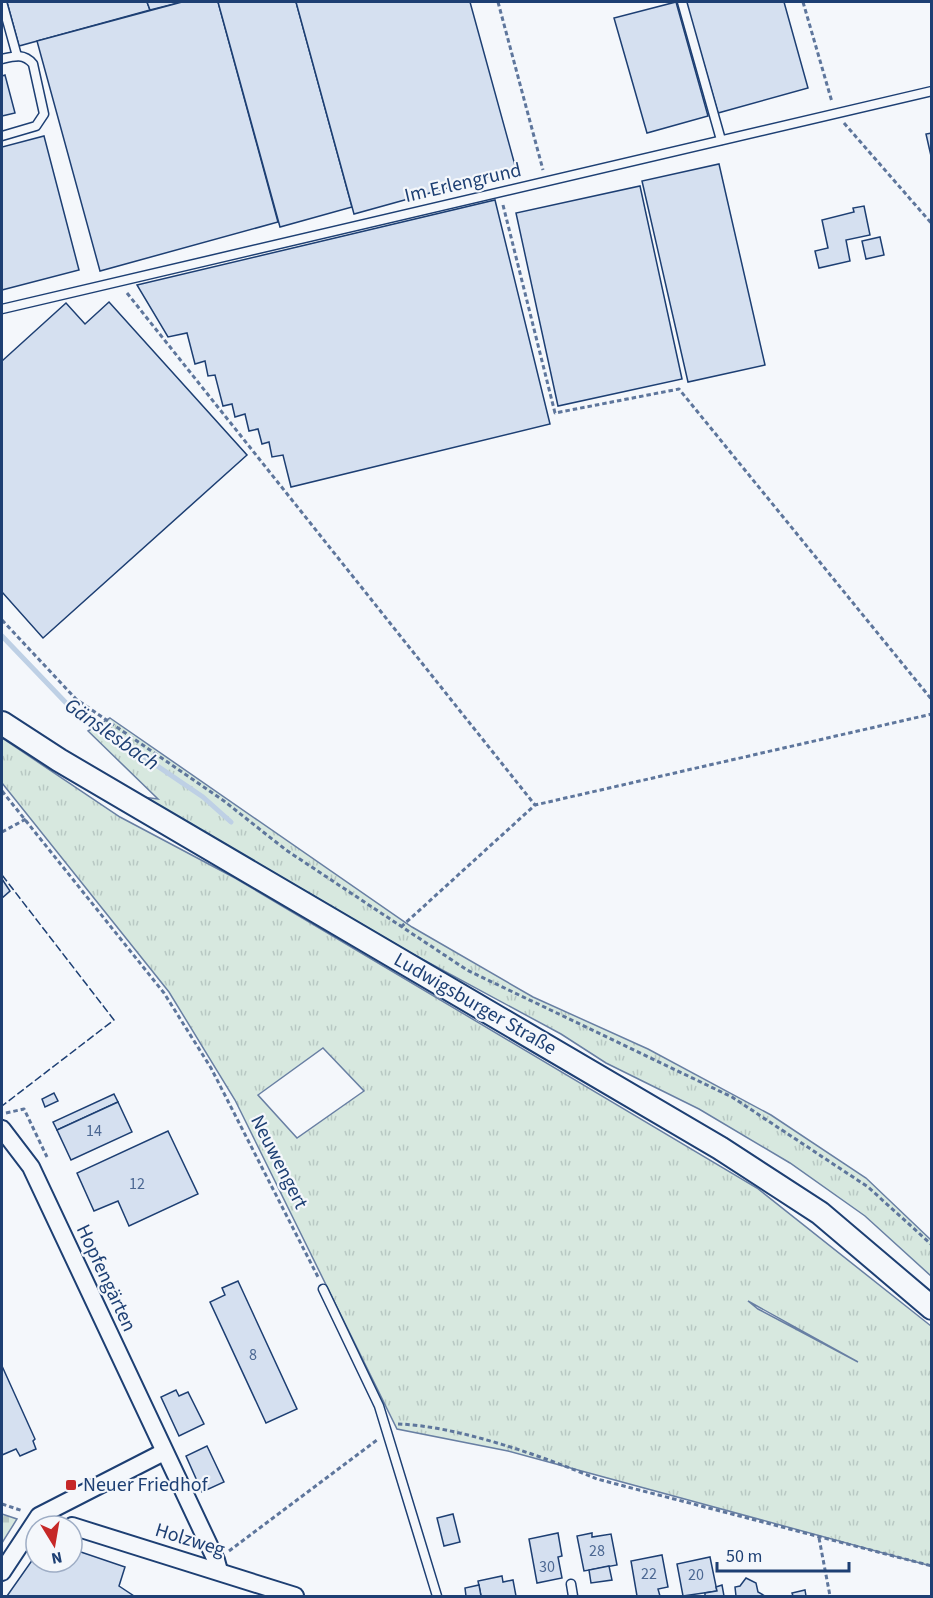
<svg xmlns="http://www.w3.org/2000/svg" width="933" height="1598" viewBox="0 0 933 1598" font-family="'Source Sans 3',sans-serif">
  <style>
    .grass { fill: url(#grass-tufts); stroke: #687fa3; stroke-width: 1.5; fill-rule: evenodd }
    .cemetery { fill: url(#cemetery-stones); stroke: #687fa3; stroke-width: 1.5 }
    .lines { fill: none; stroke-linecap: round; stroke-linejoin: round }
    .stream { stroke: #bed0e5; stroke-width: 5 }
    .building { fill: #d5e0f0; stroke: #1d3f73; stroke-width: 1.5 }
    .service-casing { stroke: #1d3f73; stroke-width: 11 }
    .minor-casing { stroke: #1d3f73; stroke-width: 20 }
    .secondary-casing { stroke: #1d3f73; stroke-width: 26 }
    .path { stroke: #5e769c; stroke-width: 3; stroke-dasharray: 4.5 3; stroke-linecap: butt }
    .service { stroke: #f4f7fb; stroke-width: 8 }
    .minor { stroke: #f4f7fb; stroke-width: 16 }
    .secondary { stroke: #f4f7fb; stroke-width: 22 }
    .fence { stroke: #1d3f73; stroke-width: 1.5; stroke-dasharray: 8 3; stroke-linecap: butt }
    .poi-dot { fill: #c62828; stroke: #f4f7fb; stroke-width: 2 }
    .labels { text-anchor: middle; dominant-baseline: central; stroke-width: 4.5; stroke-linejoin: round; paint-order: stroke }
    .number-label { font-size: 16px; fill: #4b6792 }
    .street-label { font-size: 20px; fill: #1d3f73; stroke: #f4f7fb }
    .poi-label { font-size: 20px; fill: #1d3f73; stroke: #f4f7fb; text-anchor: start }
    .water-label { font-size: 21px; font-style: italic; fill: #1d3f73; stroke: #f4f7fb }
  </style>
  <defs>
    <pattern id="grass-tufts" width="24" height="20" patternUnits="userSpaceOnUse" patternTransform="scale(1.5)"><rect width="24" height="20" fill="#d7e8df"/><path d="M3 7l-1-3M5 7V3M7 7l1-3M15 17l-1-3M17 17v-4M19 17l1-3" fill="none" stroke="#b8c8c3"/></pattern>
    <pattern id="cemetery-stones" width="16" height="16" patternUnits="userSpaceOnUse" patternTransform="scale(1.5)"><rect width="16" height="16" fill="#d7e8df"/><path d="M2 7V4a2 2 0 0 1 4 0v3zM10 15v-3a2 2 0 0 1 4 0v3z" fill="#b8c8c3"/></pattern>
  </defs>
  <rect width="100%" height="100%" fill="#f4f7fb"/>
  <g class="grass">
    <path d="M 110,718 L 412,927 L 533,997 L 648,1049 L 771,1115 L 866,1178 L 931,1240 L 931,1276 L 865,1216 L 790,1163 L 699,1109 L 606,1063 L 561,1034 L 409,952 L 264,867 L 135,796 L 158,799 L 88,731 Z"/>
    <path d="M 2,738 L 120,817 L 235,878 L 757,1188 L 931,1326 L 931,1566 L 508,1451 L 397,1429 L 235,1100 L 169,992 L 2,783 ZM 323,1048 L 364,1091 L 297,1138 L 258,1095 ZM 748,1301 L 858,1362 L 758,1309 Z"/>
  </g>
  <path class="cemetery" d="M 2,1514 L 17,1519 L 2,1543 Z"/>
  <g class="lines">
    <path class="stream" d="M 2,636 L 69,706 L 203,797 L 231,822"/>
  </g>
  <g class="building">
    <path d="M 7,2 L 147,2 L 150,10 L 19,46 Z"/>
    <path d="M 147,2 L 182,2 L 150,10 Z"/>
    <path d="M 182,2 L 218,2 L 278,222 L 100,271 L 37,41 Z"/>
    <path d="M 218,2 L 296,2 L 352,207 L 280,227 Z"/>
    <path d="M 296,2 L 470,2 L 516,169 L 354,214 Z"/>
    <path d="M 676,2 L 708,116 L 647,133 L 614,18 Z"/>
    <path d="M 686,2 L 784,2 L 808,88 L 718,113 Z"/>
    <path d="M 5,75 L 15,113 L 2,116 L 2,76 Z"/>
    <path d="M 932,133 L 932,156 L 931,156 L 926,134 Z"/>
    <path d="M 44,136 L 79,270 L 2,290 L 2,147 Z"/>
    <path d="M 719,164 L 765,365 L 688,382 L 642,181 Z"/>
    <path d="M 640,186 L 682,379 L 558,406 L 516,213 Z"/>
    <path d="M 495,200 L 550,424 L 291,487 L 283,455 L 272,457 L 269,442 L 262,444 L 258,429 L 249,431 L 245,414 L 235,417 L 232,404 L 223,406 L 215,375 L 208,376 L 205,361 L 195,364 L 187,333 L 168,337 L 137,285 Z"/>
    <path d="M 864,206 L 870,235 L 846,240 L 850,261 L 819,268 L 815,251 L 828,248 L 822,220 L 854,212 L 853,208 Z"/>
    <path d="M 880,237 L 884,255 L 866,259 L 862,241 Z"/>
    <path d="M 109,302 L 247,455 L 43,638 L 2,592 L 2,361 L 66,303 L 85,324 Z"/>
    <path d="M 2,879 L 10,891 L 2,898 Z"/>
    <path d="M 54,1093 L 58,1101 L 45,1107 L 42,1099 Z"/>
    <path d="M 114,1094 L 118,1102 L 57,1130 L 53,1122 Z"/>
    <path d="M 118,1102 L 132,1132 L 71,1160 L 57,1130 Z"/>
    <path d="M 168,1131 L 198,1194 L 129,1226 L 118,1201 L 94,1211 L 77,1173 Z"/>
    <path d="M 238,1281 L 297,1409 L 266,1423 L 210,1302 L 225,1295 L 222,1288 Z"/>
    <path d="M 2,1366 L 35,1439 L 33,1441 L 36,1449 L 20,1456 L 16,1449 L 2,1455 Z"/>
    <path d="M 176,1390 L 179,1396 L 188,1392 L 204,1424 L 179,1436 L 161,1397 Z"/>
    <path d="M 207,1446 L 224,1482 L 202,1492 L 186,1456 Z"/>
    <path d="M 453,1514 L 460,1542 L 444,1546 L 437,1518 Z"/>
    <path d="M 558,1533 L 562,1556 L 558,1557 L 562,1578 L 537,1583 L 529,1539 Z"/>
    <path d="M 592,1533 L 592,1537 L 611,1534 L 617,1565 L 584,1571 L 577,1536 Z"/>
    <path d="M 72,1549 L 125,1567 L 119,1586 L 134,1596 L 7,1596 L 33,1559 L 46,1568 L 50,1562 L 72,1562 Z"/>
    <path d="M 662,1555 L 668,1587 L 658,1589 L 660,1596 L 637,1596 L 631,1561 Z"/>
    <path d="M 710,1557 L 717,1591 L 683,1596 L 677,1564 Z"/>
    <path d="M 609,1566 L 612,1580 L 591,1583 L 589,1570 Z"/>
    <path d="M 502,1576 L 503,1582 L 513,1580 L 516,1596 L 481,1596 L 478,1581 Z"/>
    <path d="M 746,1578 L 756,1583 L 758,1592 L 765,1596 L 736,1596 L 735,1587 L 740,1586 Z"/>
    <path d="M 479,1585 L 481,1596 L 466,1596 L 465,1588 Z"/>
    <path d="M 722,1585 L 724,1596 L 705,1596 L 705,1593 L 717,1591 L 716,1587 Z"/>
    <path d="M 805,1590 L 806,1596 L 793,1596 L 792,1593 Z"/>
  </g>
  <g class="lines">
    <g class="service-casing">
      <g id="service">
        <path d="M 2,2 L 17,56"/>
        <path d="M 682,2 L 721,140"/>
        <path d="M 2,59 C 14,56 24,53 33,64 L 44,114 L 36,126 L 2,136"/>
        <path d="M 2,309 L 932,91"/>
        <path d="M 323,1289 L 379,1406 L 437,1596"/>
        <path d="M 571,1584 L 573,1596"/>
      </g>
    </g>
    <g class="minor-casing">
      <g id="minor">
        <path d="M 2,1129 L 31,1167 L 216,1560 L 219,1571"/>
        <path d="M 72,1526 L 295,1596"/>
        <path d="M 2,1572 L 39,1516 L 164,1452"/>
      </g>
    </g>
    <g class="secondary-casing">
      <path id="secondary" d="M 2,723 L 59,760 L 720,1148 L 820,1213 L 932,1308"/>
    </g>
    <g class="path">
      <path d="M 498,2 L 543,170"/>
      <path d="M 803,2 L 832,102"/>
      <path d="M 844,123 L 932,224"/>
      <path d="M 503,205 L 555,413 L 679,389 L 932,700"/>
      <path d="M 127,293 L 535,805"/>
      <path d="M 2,620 L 76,699 L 224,801 L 286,850 L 467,970 L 732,1097 L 868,1187 L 932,1245"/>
      <path d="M 2,791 L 164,993 L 211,1068 L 318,1277"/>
      <path d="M 2,832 L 26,819"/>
      <path d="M 401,927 L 535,805 L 932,714"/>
      <path d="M 6,1113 L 24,1109 L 47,1157"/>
      <path d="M 398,1424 C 458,1426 542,1456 597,1479 L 932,1566"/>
      <path d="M 2,1504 L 23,1511"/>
      <path d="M 819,1538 L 830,1596"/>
      <path d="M 229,1551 L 377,1440"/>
    </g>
    <use href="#service" class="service"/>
    <use href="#minor" class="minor"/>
    <use href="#secondary" class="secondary"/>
    <path class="fence" d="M 2,875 L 114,1020 L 2,1106"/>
  </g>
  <rect class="poi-dot" x="65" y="1479" width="12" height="12" rx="3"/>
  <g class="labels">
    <g class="number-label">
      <text x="94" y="1131">14</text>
      <text x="137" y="1184">12</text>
      <text x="253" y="1355">8</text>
      <text x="597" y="1551">28</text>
      <text x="547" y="1567">30</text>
      <text x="649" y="1574">22</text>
      <text x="696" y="1575">20</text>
    </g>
    <g class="street-label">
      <text transform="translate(463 183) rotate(-13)">Im Erlengrund</text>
      <text transform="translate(475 1004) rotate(30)">Ludwigsburger Straße</text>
      <text transform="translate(279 1162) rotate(63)">Neuwengert</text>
      <text transform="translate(106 1278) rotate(65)">Hopfengärten</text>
      <text transform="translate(190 1540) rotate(17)">Holzweg</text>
    </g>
    <g class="poi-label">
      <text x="83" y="1485">Neuer Friedhof</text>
    </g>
    <g class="water-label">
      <text transform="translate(112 734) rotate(35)">Gänslesbach</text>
    </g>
  </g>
  <rect width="933" height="1598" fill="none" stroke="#1d3f73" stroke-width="6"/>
  <g transform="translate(54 1544) rotate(169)"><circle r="28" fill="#f4f7fb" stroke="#9eadc5" stroke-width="1.5"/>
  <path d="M0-4.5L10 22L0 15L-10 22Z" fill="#c62828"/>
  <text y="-9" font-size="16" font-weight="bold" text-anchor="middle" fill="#1d3f73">N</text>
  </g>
  <path d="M717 1562v9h132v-9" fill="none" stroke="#1d3f73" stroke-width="3"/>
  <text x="726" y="1562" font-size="18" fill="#1d3f73" stroke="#f4f7fb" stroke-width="4.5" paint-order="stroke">50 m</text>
</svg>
